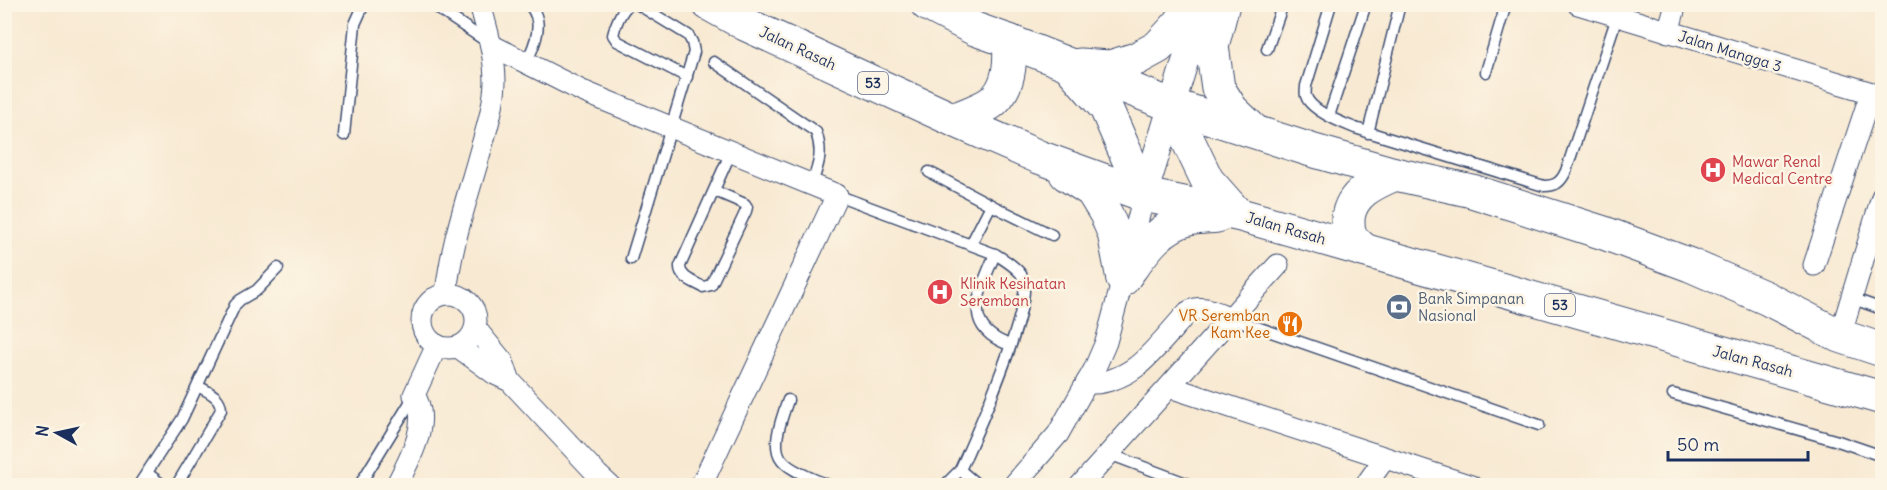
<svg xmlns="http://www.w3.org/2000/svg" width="1887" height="490" viewBox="0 0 1887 490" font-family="Delius,sans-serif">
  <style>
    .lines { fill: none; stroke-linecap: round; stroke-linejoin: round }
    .service-casing { stroke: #3c4b6f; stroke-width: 13 }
    .minor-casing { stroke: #3c4b6f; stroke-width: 23 }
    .tertiary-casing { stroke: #3c4b6f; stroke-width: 28 }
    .trunk-casing { stroke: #3c4b6f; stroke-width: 35 }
    .path { stroke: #3c4b6f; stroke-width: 3; stroke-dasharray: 1.5 4.5; stroke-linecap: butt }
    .service { stroke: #fff; stroke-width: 10 }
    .minor { stroke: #fff; stroke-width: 21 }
    .tertiary { stroke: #fff; stroke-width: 26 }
    .trunk { stroke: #fff; stroke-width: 33 }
    .labels { text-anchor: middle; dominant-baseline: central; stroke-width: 5; stroke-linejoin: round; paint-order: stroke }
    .shield { fill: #fcf5e5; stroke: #5e6a86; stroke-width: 1.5 }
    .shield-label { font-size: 14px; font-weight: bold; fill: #1b2f5e }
    .street-label { font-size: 15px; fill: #1b2f5e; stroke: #fcf5e5 }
    .health-label { font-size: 15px; fill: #be3a42; stroke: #fcf5e5; text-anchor: start }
    .service-label { font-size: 15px; fill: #4e5e75; stroke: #fcf5e5; text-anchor: start }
    .food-label { font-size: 15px; fill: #c56008; stroke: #fcf5e5; text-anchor: end }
  </style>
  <rect width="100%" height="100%" fill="#fcf5e5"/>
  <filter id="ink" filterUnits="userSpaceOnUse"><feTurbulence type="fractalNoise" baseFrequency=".0167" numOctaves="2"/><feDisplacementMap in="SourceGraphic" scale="12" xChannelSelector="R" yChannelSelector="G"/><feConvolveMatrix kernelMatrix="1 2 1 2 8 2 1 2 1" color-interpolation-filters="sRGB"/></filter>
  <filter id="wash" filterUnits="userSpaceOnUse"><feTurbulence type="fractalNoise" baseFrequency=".008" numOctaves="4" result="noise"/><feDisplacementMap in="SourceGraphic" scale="24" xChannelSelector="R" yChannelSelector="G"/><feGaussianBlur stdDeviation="1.35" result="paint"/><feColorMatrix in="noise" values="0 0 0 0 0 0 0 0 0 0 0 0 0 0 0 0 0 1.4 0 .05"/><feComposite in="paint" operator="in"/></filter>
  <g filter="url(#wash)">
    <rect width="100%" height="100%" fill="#f8e9d2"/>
  </g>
  <g filter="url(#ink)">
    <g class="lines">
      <g class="service-casing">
        <g id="service">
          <path d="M 431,4 L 489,43"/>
          <path d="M 629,4 C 621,11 615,25 613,35 L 617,41 L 687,77"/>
          <path d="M 1331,4 L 1306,86 C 1306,89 1305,92 1306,96 C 1310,110 1342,123 1355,128 L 1544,186 C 1556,186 1561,182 1566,171 L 1617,17"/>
          <path d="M 1267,49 L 1283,4"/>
          <path d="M 714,62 L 816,132 C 823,152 819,164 812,183"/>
          <path d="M 526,63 C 535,45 546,20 528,4"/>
          <path d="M 1486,72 L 1506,4"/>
          <path d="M 1329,116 L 1366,4"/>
          <path d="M 1368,133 L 1400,4"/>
          <path d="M 344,135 L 355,24 L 364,4"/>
          <path d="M 929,172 L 991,205"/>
          <path d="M 715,191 L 745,204 L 747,207 L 746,211 L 711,285 L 703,287 C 694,282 679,277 680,266 L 731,152"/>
          <path d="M 837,195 L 995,254 C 1003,259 1020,269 1023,278 C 1034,305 974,439 960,470 L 979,486"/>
          <path d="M 971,244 L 991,205 L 1052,235"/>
          <path d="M 995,254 C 980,291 959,327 1010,345"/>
          <path d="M 631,259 L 694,52 L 692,42 L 688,35 L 637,4"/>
          <path d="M 1851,298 L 1882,309"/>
          <path d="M 1231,318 L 1539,425"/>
          <path d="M 1673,394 L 1838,441 L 1882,456"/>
          <path d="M 788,400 C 766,461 775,463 830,486"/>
          <path d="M 1109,454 L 1194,486"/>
          <path d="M 147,473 L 164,486"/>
          <path d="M 138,486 L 182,419 L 235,305 L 240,300 L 257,290 L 278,268"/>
          <path d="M 176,486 L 221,410 C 221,396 208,392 198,386"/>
          <path d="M 359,486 L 414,396"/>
          <path d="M 944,486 L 960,470"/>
        </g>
      </g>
      <g class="minor-casing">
        <g id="minor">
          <path d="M 1578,4 L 1882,96"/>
          <path d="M 1668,32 L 1676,4"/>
          <path d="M 491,45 L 582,91 L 837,195 L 701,486"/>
          <path d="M 1814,265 L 1871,93"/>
          <circle cx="449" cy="321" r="27"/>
          <path d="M 446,294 C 451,247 464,208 477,163 C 484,137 494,109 495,82 C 495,55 487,30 480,4"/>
          <path d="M 476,329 L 503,362 L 510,381"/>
          <path d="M 1840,336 L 1882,197"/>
          <path d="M 458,347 L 495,374 L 510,381 L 598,475 L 610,486"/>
          <path d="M 1087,382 C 1102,386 1124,376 1136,367 C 1153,354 1173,328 1188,312 C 1202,303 1217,313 1231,318"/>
          <path d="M 1170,387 L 1471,486"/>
          <path d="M 396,486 C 409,461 432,421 414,395 L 437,345"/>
          <path d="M 1013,486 L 1058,434 L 1094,370 L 1106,342 L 1123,279 L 1144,195"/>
          <path d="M 1080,486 L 1278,265"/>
          <path d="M 1365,486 L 1385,458"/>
        </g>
      </g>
      <g class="tertiary-casing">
        <path id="tertiary" d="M 1144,195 L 1189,49 L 1208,4"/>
      </g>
      <g class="trunk-casing">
        <g id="trunk">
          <path d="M 709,4 L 745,24 L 954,120 L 1039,157 L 1144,195 L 1237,214 L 1882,398"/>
          <path d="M 927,4 L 975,29 L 1009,41 L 1171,105 L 1311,150 L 1395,174 L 1472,191 L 1604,233 L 1690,265 L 1766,298 L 1840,336 L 1882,350"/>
          <path d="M 1223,4 L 1212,46 L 1218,88 L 1232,110 L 1254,131"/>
          <path d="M 1080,65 L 1110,67 L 1136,59 L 1158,47 L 1180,23 L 1191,4"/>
          <path d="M 1072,69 L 1106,108 L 1144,195"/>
          <path d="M 1171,105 L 1207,180 L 1237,214"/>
          <path d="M 954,120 C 965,114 982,110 992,102 C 1010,87 1011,62 1009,41"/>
          <path d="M 1066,174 L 1092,191 L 1106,214 L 1114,233 L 1123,279"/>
          <path d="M 1364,250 C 1360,246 1354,242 1351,236 C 1348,231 1348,224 1348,218 C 1351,193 1374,183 1395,174"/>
          <path d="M 1123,279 C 1141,255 1158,226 1189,219 C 1198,217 1208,217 1217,216"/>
        </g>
      </g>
      <path class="path" d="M 670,4 L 673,6 L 673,4"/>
      <use href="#service" class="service"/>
      <use href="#minor" class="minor"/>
      <use href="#tertiary" class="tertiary"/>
      <use href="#trunk" class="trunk"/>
    </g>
  </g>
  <defs>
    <g id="hospital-disc" transform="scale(1.35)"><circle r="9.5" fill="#e0444e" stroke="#fcf5e5"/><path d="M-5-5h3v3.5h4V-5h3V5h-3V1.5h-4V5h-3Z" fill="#fff"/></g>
    <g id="bank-disc" transform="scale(1.35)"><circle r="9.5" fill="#5c6f8a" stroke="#fcf5e5"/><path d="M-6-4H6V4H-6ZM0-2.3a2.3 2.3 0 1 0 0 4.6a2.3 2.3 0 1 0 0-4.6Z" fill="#fff"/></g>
    <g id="restaurant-disc" transform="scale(1.35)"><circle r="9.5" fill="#e8710a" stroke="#fcf5e5"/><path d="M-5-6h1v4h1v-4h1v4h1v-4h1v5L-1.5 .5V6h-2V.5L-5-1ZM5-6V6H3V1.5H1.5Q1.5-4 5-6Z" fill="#fff"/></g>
  </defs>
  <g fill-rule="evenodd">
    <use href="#hospital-disc" x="1713" y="170"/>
    <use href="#hospital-disc" x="940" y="292"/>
    <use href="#bank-disc" x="1399" y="307"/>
    <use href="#restaurant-disc" x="1290" y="324"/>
  </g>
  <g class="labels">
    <g class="shield">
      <rect x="858" y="72" width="30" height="22" rx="4.5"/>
      <rect x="1545" y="294" width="30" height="22" rx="4.5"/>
    </g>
    <g class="shield-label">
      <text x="873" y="83">53</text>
      <text x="1560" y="305">53</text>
    </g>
    <g class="street-label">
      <text transform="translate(798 48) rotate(25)">Jalan Rasah</text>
      <text transform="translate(1730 51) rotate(17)">Jalan Mangga 3</text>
      <text transform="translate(1286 228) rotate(16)">Jalan Rasah</text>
      <text transform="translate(1753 361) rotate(15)">Jalan Rasah</text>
    </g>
    <g class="health-label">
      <text x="1732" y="161">Mawar Renal<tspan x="1732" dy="17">Medical Centre</tspan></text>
      <text x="960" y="283">Klinik Kesihatan<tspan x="960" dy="17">Seremban</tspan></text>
    </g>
    <g class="service-label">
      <text x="1418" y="298">Bank Simpanan<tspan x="1418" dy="17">Nasional</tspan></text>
    </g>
    <g class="food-label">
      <text x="1270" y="315">VR Seremban<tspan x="1270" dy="17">Kam Kee</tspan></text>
    </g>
  </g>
  <rect width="1887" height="490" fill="none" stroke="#fcf5e5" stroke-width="24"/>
  <g transform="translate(57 433) rotate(278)" stroke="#fcf5e5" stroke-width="4.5" paint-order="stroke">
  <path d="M0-4.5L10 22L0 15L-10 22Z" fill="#1b2f5e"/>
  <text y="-9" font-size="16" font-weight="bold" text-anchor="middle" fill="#1b2f5e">N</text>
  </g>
  <path d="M1668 451v9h140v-9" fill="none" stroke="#1b2f5e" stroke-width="3"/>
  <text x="1677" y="451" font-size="18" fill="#1b2f5e" stroke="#fcf5e5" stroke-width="4.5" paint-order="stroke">50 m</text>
</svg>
